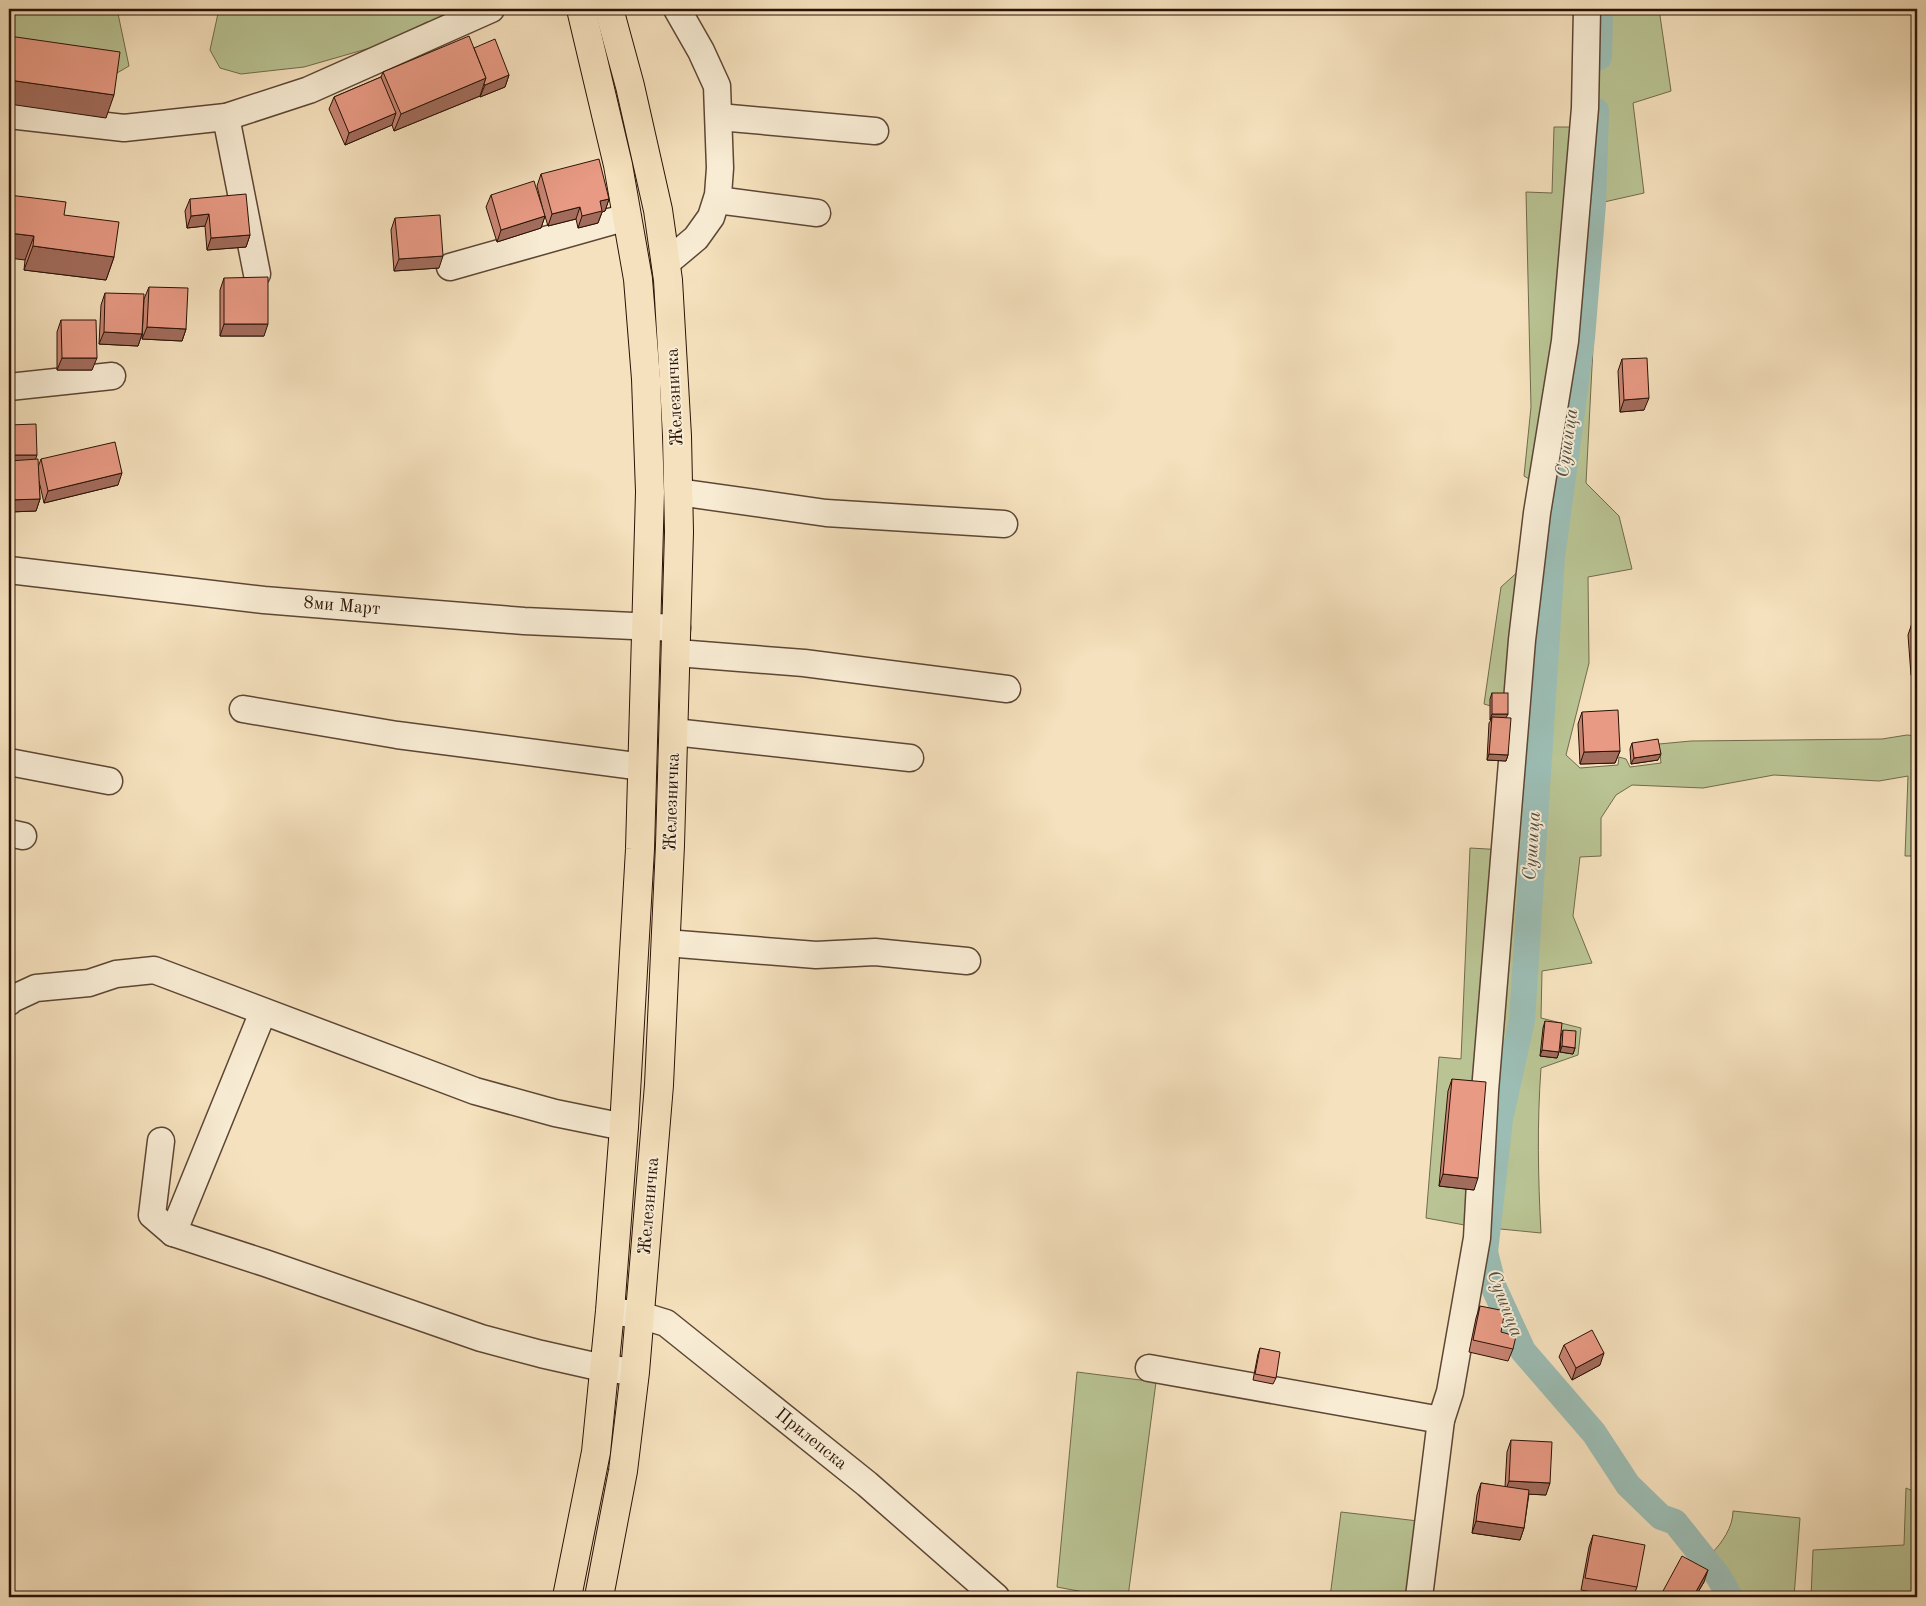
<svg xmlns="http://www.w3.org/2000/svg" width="1926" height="1606" viewBox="0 0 1926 1606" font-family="'Old Standard TT',serif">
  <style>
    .green { fill: #b9c393; stroke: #726a4c }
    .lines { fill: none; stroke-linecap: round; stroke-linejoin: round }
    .canal { stroke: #9cbdb4; stroke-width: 26 }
    .minor-casing { stroke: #5d4634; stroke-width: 29 }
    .major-casing { stroke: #2a1206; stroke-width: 30 }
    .minor { stroke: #f8ecd4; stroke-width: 26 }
    .major { stroke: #f5e1bd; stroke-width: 28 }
    .wall { fill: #c88472; stroke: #2a1206 }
    .shaded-wall { fill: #a26c5c; stroke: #2a1206 }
    .building { fill: #e89a84; stroke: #2a1206 }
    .labels { text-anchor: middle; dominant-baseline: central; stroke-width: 4; stroke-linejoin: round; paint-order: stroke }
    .street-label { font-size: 18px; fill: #2a1206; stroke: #f8ecd4 }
    .water-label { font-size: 19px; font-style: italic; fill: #524e43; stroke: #f8ecd4 }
  </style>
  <rect width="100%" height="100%" fill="#f5e1bd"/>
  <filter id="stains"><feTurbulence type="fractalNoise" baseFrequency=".004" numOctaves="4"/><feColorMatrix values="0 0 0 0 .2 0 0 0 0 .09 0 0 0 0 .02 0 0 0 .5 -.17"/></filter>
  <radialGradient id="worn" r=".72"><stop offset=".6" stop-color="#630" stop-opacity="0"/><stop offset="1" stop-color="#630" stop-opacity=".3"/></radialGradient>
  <g class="green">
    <path d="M 9,9 L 117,9 L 129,66 L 117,73 L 9,58 Z"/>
    <path d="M 219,9 L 471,9 L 442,23 L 427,22 L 377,46 L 304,67 L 241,74 L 220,68 L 210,50 Z"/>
    <path d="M 1581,9 L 1659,9 L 1671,91 L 1633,103 L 1644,193 L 1604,202 L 1595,309 L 1586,483 L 1619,516 L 1632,569 L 1588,577 L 1589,663 L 1566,755 L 1580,768 L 1618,765 L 1619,757 L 1626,759 L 1630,767 L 1661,763 L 1659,744 L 1691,741 L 1882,739 L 1907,735 L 1917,736 L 1917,890 L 1912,890 L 1914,856 L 1905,856 L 1908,776 L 1879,781 L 1774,775 L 1703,788 L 1632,785 L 1616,795 L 1601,818 L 1601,856 L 1580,857 L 1573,916 L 1592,963 L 1542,971 L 1541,1018 L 1581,1028 L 1578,1055 L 1541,1068 C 1537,1123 1538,1178 1541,1233 L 1470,1226 L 1426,1218 L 1439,1057 L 1461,1059 L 1470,848 L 1505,850 L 1514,713 L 1484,704 L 1501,587 L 1522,568 L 1539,485 L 1524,476 L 1531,407 L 1526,192 L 1552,193 L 1554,127 L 1573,127 Z"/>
    <path d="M 1077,1372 L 1156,1382 L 1128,1597 L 1098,1597 L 1094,1594 L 1057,1587 Z"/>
    <path d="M 1906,1488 L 1917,1493 L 1917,1597 L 1811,1597 L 1813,1550 L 1904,1545 Z"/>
    <path d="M 1733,1511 L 1800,1518 L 1794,1597 L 1745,1597 L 1711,1554 C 1722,1543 1733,1527 1733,1511 Z"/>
    <path d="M 1341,1512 L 1418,1521 L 1409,1597 L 1330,1597 Z"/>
  </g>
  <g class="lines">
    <g class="canal">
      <path d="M 1599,57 L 1600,9"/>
      <path d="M 1596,111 L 1593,204 L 1582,338 L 1552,557 L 1522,1020 L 1500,1119 L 1485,1252 L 1494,1288 L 1523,1351 L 1594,1433 L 1628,1485 L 1661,1517 L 1675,1522 L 1718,1576 L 1730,1597"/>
    </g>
    <g class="minor-casing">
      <g id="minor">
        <path d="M 9,115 L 124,128 L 226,117 L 309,90 L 491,9"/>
        <path d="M 226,117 L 257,274"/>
        <path d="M 719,117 L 875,131"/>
        <path d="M 717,200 L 817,213"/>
        <path d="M 665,264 L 696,238 L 711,217 L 718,195 L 720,168 L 717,86 L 701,51 L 677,9"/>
        <path d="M 450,267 L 627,217"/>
        <path d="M 9,387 L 112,376"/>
        <path d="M 678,492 L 826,513 L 1004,524"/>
        <path d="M 9,570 L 264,600 L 524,621 L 677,628"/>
        <path d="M 677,653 L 804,663 L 1007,689"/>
        <path d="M 243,709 L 397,735 L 643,767"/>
        <path d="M 674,732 L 910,758"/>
        <path d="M 9,762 L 109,781"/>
        <path d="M 9,833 L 23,836"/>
        <path d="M 666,943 L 816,955 L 875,952 L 967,961"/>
        <path d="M 9,1002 L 10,1000 L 36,988 L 89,983 L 116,974 L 154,970 L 475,1091 L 555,1113 L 624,1127"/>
        <path d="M 161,1141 L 152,1215 L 173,1233 L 265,1263 L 481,1338 L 541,1354 L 603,1368 L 635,1372"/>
        <path d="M 173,1233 L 263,1012"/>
        <path d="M 610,1311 L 640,1315 L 666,1323 L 867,1484 L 996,1597"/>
        <path d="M 1149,1368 L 1441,1420"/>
        <path d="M 1419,1597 L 1441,1420 L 1450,1392 L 1477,1238 L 1485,1091 L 1522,640 L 1537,513 L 1565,341 L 1585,108 L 1587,9"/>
      </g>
    </g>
    <g class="major-casing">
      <g id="major">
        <path d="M 567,1597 L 596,1452 L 610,1311 L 624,1127 L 640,849 L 650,492 L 646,379 L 638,279 L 618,165 L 581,9"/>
        <path d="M 599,1597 L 623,1471 L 635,1372 L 659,1085 L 670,845 L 679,532 L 677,436 L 668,280 L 658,210 L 630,86 L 609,9"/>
      </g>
    </g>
    <use href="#minor" class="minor"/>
    <use href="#major" class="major"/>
  </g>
  <g class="wall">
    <path d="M 474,48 L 509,75 L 505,87 L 480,97 L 480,96 L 394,131 L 392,125 L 345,145 L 329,109 L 334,97 L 381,77 L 383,72 Z"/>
    <path d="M 541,174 L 609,199 L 605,211 L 602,212 L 598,223 L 578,228 L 576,219 L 548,226 L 545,216 L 541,228 L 497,242 L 486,207 L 491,195 L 544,214 L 537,186 Z"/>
    <path d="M 9,195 L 64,215 L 114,257 L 106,280 L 24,270 L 25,260 Z"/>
    <path d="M 190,199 L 250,235 L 246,247 L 207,250 L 205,226 L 187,228 L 185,211 Z"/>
    <path d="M 395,218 L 439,268 L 394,271 L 391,230 Z"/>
    <path d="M 224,278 L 264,336 L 220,336 L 220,290 Z"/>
    <path d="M 149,287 L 186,329 L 182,341 L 142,339 L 144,299 Z"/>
    <path d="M 105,293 L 142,334 L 138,346 L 99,344 L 101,305 Z"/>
    <path d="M 61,320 L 92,370 L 57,370 L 57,332 Z"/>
    <path d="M 1622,359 L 1644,410 L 1620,412 L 1618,371 Z"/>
    <path d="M 9,425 L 35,459 L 38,467 L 41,459 L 118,485 L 44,503 L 39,481 L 40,499 L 36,511 L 9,512 Z"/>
    <path d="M 1912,623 L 1917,675 L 1911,675 L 1908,635 Z"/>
    <path d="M 1492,693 L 1506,718 L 1508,755 L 1506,761 L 1487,760 L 1489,723 L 1491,720 L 1490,720 L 1490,699 Z"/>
    <path d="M 1582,712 L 1620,751 L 1615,763 L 1580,764 L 1578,724 Z"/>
    <path d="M 1632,743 L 1658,760 L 1631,764 L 1630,749 Z"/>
    <path d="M 1545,1021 L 1559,1052 L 1557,1058 L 1540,1056 L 1543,1028 Z"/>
    <path d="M 1563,1030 L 1575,1048 L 1573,1054 L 1560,1052 L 1561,1036 Z"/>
    <path d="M 1452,1079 L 1474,1190 L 1439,1186 L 1448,1091 Z"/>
    <path d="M 1480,1306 L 1513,1349 L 1508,1361 L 1469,1352 L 1476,1318 Z"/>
    <path d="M 1564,1345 L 1600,1365 L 1572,1380 L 1559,1357 Z"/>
    <path d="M 1260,1348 L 1276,1378 L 1273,1384 L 1253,1380 L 1258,1354 Z"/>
    <path d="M 1511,1440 L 1546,1495 L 1529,1494 L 1524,1528 L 1520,1540 L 1472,1533 L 1477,1495 L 1481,1483 L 1505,1487 L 1507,1452 Z"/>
    <path d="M 1593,1535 L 1637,1587 L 1633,1597 L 1621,1597 L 1581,1590 L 1589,1547 Z"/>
    <path d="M 1704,1582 L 1695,1597 L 1661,1597 L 1663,1591 Z"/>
  </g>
  <g class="shaded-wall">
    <path d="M 509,75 L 505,87 L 480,97 L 485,85 Z"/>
    <path d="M 486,78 L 480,96 L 394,131 L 401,114 Z"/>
    <path d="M 9,80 L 114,95 L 106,118 L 9,104 Z"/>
    <path d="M 396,113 L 392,125 L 345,145 L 349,133 Z"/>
    <path d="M 609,199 L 605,211 L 602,212 L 598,223 L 578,228 L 582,216 L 600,201 Z"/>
    <path d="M 580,207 L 576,219 L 548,226 L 552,214 Z"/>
    <path d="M 209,214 L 205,226 L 187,228 L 191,216 Z"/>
    <path d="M 545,216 L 541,228 L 497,242 L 501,230 Z"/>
    <path d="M 9,233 L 34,236 L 25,260 L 9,258 Z"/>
    <path d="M 250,235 L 246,247 L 207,250 L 211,238 Z"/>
    <path d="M 33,246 L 114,257 L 106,280 L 24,270 Z"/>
    <path d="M 443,256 L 439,268 L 394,271 L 399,259 Z"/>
    <path d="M 224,324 L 268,324 L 264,336 L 220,336 Z"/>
    <path d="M 147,327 L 186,329 L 182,341 L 142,339 Z"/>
    <path d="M 104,332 L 142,334 L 138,346 L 99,344 Z"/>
    <path d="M 62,358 L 97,358 L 92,370 L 57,370 Z"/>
    <path d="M 1649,398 L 1644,410 L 1620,412 L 1624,400 Z"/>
    <path d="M 9,455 L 37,455 L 33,467 L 9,467 Z"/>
    <path d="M 122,473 L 118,485 L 44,503 L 48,491 Z"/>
    <path d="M 40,499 L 36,511 L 9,512 L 9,500 Z"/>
    <path d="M 1915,663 L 1917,663 L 1917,675 L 1911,675 Z"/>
    <path d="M 1492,714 L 1508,714 L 1505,720 L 1492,717 L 1491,720 L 1490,720 Z"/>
    <path d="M 1620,751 L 1615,763 L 1580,764 L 1584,752 Z"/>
    <path d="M 1489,754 L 1508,755 L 1506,761 L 1487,760 Z"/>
    <path d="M 1661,754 L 1658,760 L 1631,764 L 1634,758 Z"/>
    <path d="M 1562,1046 L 1575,1048 L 1573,1054 L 1560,1052 Z"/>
    <path d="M 1542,1050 L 1559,1052 L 1557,1058 L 1540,1056 Z"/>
    <path d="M 1443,1174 L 1478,1178 L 1474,1190 L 1439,1186 Z"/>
    <path d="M 1604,1353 L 1600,1365 L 1572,1380 L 1576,1368 Z"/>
    <path d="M 1509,1481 L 1550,1483 L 1546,1495 L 1505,1493 Z"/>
    <path d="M 1476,1521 L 1524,1528 L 1520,1540 L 1472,1533 Z"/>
    <path d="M 1708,1570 L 1704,1582 L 1695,1597 L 1693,1597 Z"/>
  </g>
  <g class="building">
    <path d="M 9,36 L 120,52 L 114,95 L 9,80 Z"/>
    <path d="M 469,36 L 486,78 L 401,114 L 383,72 Z"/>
    <path d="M 495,39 L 509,75 L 485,85 L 484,84 L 486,78 L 474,48 Z"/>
    <path d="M 381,77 L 396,113 L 349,133 L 334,97 Z"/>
    <path d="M 599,159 L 609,199 L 600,201 L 602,211 L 582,216 L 580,207 L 552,214 L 541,174 Z"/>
    <path d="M 534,181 L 545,216 L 501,230 L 491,195 Z"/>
    <path d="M 246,194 L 250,235 L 211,238 L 209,214 L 191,216 L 190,199 Z"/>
    <path d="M 9,195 L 66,202 L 64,215 L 119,222 L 114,257 L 33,246 L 34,236 L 9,233 Z"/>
    <path d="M 440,215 L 443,256 L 399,259 L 395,218 Z"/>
    <path d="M 268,277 L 268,324 L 224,324 L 224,278 Z"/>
    <path d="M 149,287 L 188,288 L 186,329 L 147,327 Z"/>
    <path d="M 105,293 L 144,294 L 142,334 L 104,332 Z"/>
    <path d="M 61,320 L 96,320 L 97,358 L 62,358 Z"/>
    <path d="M 1647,358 L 1649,398 L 1624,400 L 1622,359 Z"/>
    <path d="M 36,424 L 37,455 L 9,455 L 9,425 Z"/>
    <path d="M 115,442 L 122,473 L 48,491 L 41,459 Z"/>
    <path d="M 38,459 L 40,499 L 9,500 L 9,461 Z"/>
    <path d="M 1917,622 L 1917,663 L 1915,663 L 1912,623 Z"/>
    <rect x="1492" y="693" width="16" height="21"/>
    <path d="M 1618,710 L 1620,751 L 1584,752 L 1582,712 Z"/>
    <path d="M 1492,717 L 1511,718 L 1508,755 L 1489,754 Z"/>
    <path d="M 1658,739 L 1661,754 L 1634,758 L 1632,743 Z"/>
    <path d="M 1545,1021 L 1562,1023 L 1559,1052 L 1542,1050 Z"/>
    <path d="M 1563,1030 L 1576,1031 L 1575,1048 L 1562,1046 Z"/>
    <path d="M 1452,1079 L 1486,1082 L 1478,1178 L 1443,1174 Z"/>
    <path d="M 1480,1306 L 1505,1311 L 1501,1332 L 1516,1336 L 1513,1349 L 1473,1340 Z"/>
    <path d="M 1592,1330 L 1604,1353 L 1576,1368 L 1564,1345 Z"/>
    <path d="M 1260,1348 L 1280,1352 L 1276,1378 L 1255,1374 Z"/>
    <path d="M 1511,1440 L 1552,1442 L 1550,1483 L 1509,1481 Z"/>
    <path d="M 1481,1483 L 1529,1490 L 1524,1528 L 1476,1521 Z"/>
    <path d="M 1593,1535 L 1645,1545 L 1637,1587 L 1585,1578 Z"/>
    <path d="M 1682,1556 L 1708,1570 L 1693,1597 L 1674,1597 L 1663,1591 Z"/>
  </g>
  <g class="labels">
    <g class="street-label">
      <text transform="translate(675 397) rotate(-93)">Железничка</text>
      <text transform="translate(342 606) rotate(5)">8ми Март</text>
      <text transform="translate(672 802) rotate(-88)">Железничка</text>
      <text transform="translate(649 1206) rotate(-85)">Железничка</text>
      <text transform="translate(811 1439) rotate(39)">Прилепска</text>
    </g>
    <g class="water-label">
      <text transform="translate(1568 443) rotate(-82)">Сушица</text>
      <text transform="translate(1533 846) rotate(-86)">Сушица</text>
      <text transform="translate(1504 1304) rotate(69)">Сушица</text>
    </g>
  </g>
  <rect width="1926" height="1606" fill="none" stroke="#f5e1bd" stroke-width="30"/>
  <rect x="10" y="10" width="1906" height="1586" fill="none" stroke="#2a1206" stroke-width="2.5"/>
  <rect x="15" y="15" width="1896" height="1576" fill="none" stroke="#2a1206"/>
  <rect width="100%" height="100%" filter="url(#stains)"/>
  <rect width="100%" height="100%" fill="url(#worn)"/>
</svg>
